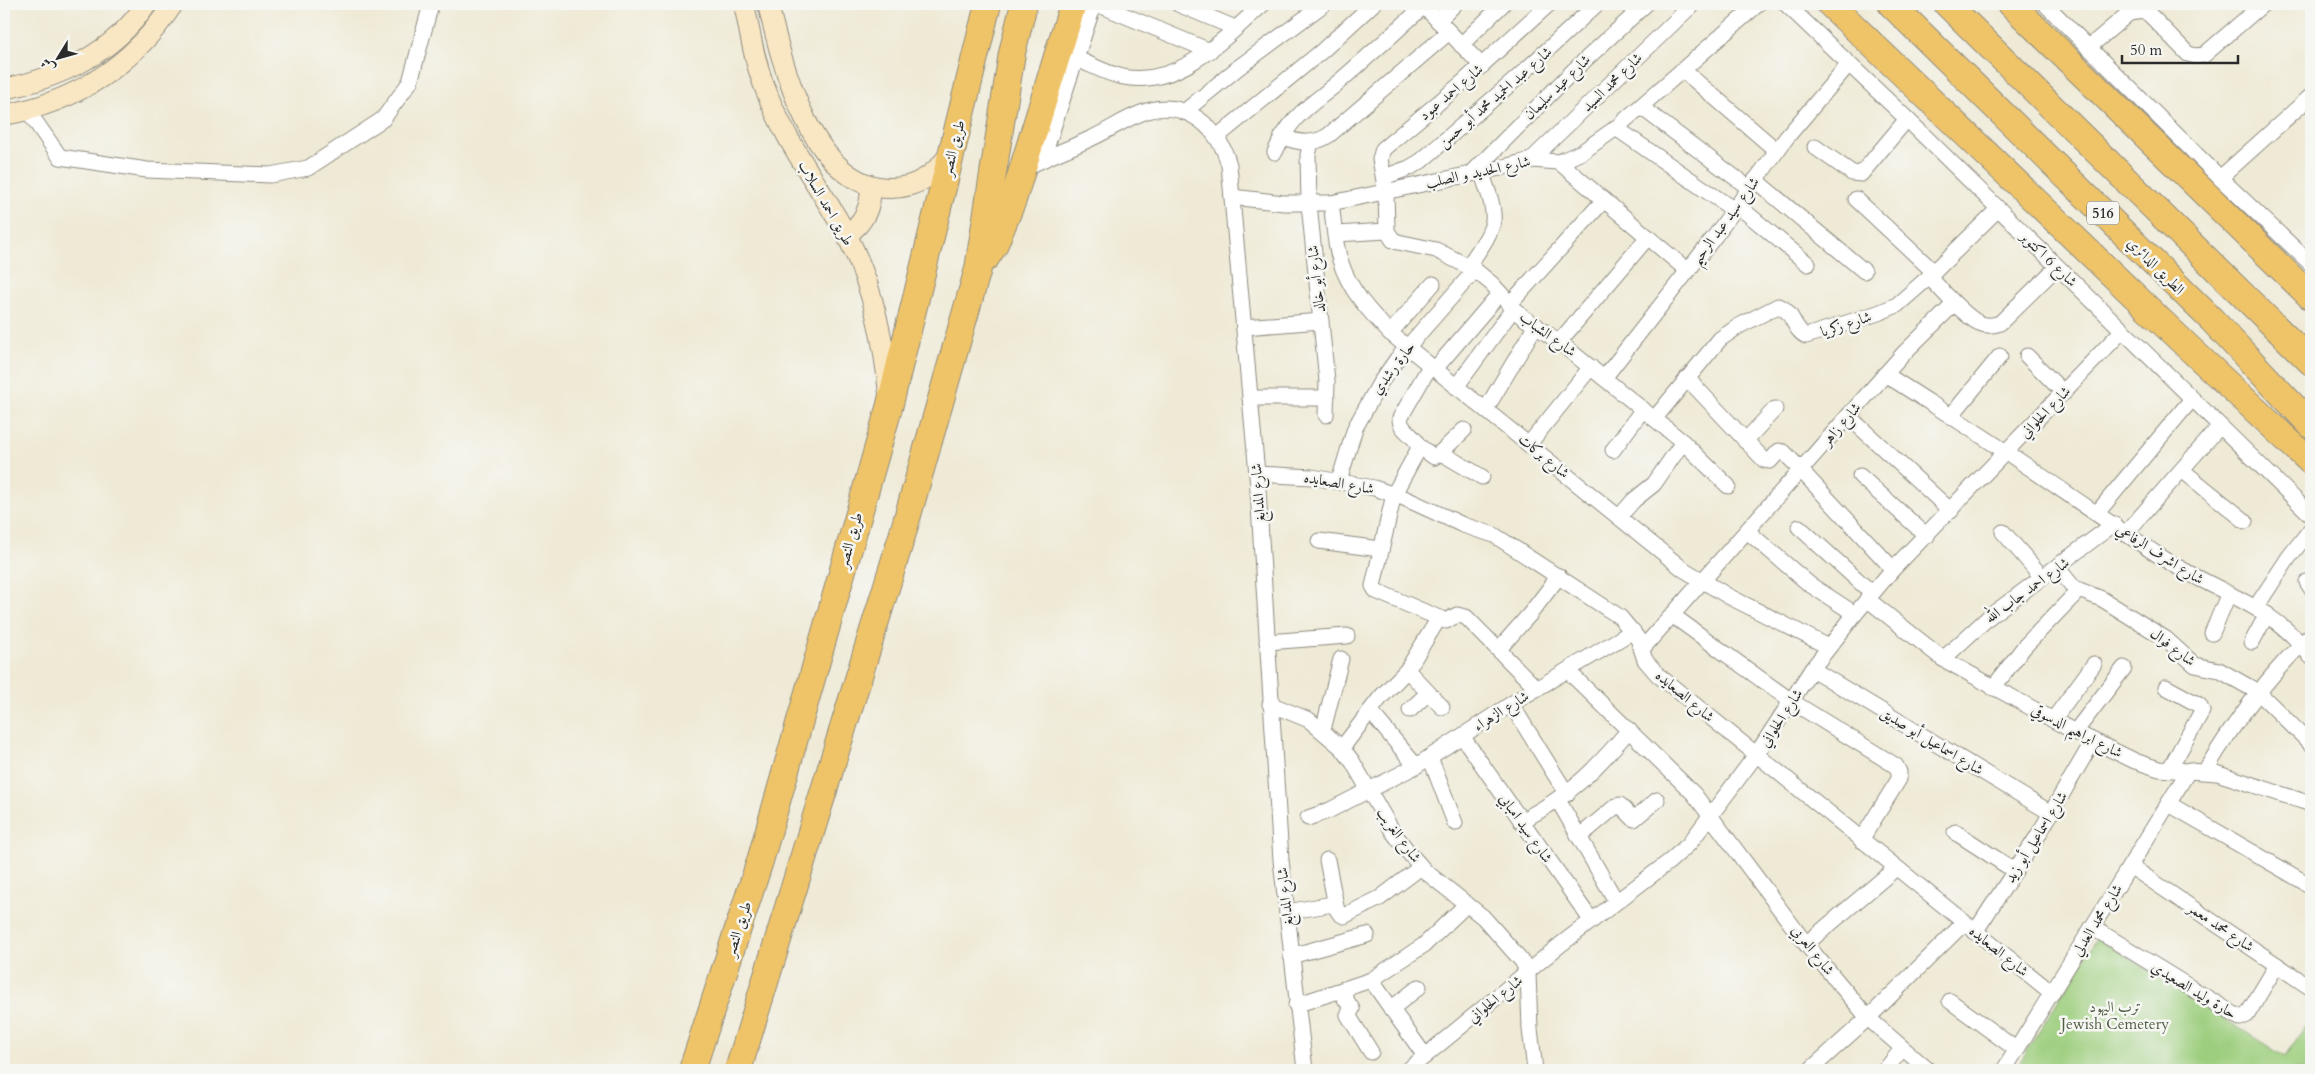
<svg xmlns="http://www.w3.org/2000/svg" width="2315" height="1074" viewBox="0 0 2315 1074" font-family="Cardo,Amiri,serif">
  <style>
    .green { fill: #9cce7d; stroke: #647c54 }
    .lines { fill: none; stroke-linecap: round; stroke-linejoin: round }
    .street-casing { stroke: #8d8a80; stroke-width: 17 }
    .secondary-casing { stroke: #8d8a80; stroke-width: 22 }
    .highway-casing { stroke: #8d8a80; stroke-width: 28 }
    .street { stroke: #fff; stroke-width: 15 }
    .secondary { stroke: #f9e7c3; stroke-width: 20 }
    .highway { stroke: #efc469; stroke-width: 26 }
    .labels { text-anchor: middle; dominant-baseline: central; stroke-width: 5; stroke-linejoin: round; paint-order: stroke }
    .shield { fill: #f6f6f2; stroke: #686867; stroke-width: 1 }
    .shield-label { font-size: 14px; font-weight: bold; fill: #2b2b2b }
    .street-label { font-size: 15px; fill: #2b2b2b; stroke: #f6f6f2 }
    .park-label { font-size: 15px; fill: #4d5c44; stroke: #f6f6f2 }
  </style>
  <rect width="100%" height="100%" fill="#f6f6f2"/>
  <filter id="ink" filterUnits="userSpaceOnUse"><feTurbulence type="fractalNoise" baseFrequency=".02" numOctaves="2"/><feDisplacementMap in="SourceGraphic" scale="10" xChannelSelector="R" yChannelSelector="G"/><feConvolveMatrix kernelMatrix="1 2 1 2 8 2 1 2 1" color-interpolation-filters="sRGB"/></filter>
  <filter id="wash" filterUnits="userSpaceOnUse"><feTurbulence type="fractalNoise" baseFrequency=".0096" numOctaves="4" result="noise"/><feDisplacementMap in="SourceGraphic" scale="20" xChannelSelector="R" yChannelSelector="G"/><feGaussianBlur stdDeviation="1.12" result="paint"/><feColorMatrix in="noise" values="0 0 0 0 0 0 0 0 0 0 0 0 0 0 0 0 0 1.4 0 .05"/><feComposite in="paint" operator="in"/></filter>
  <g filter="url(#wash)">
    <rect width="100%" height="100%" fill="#efead5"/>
    <path class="green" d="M 2097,938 L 2285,1057 L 2311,1017 L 2311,1070 L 2015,1070 Z"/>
  </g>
  <g filter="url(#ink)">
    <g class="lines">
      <g class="street-casing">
        <g id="street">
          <path d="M 1097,4 L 1210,51"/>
          <path d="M 1178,4 L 1235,28"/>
          <path d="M 1422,4 L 1482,66"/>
          <path d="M 1549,4 L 1462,83 L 1383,149 L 1380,159 L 1386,192 L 1387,231 L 1393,240 L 1398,242 L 1436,250 L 1475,270 L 1492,284 L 1520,315 L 1559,342 L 1683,442 L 1728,486"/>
          <path d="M 1786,4 L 1907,119 L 2311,515"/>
          <path d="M 2045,4 L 2220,178 L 2311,264"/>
          <path d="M 1438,21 L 1455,4"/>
          <path d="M 1461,45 L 1503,4"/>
          <path d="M 2088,48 L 2129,13 L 2144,11 L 2150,15 L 2188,54 L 2196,56 L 2204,55 L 2263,4"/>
          <path d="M 1077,59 C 1092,65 1107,74 1123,77 C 1180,88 1225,37 1263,4"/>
          <path d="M 1683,70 L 1777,151"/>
          <path d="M 1641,107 L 1749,188"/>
          <path d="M 28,111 L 60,157 L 147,170 L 270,175 L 308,168 L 383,119 L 410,82 L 431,4"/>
          <path d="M 1184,112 L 1239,67 L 1324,4"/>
          <path d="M 1616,128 L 1734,210"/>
          <path d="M 1218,136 L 1322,51 L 1373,4"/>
          <path d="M 1282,136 C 1299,144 1314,145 1329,135 L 1449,32"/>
          <path d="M 1311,142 L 1308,155 L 1309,204 L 1327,381 L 1326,415"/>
          <path d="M 1815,147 L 1852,173 L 1861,174 L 1907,119"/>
          <path d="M 1275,152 C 1292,113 1310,107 1341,80 C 1369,56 1396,31 1424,6"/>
          <path d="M 1043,158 L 1094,4"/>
          <path d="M 1531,160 L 1693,4"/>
          <path d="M 1559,162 L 1688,271"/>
          <path d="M 1022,170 C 1045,157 1069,149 1092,138 C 1110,130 1127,117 1147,111 C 1187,99 1219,128 1229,165 L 1257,474 L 1281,860 L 1305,1070"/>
          <path d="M 1472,173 L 1573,71 L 1646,4"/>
          <path d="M 1384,177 L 1409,168 L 1421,161 L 1516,79 L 1597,4"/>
          <path d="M 2220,178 L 2311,96"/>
          <path d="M 1755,180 L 1864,271"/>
          <path d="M 1232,197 L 1284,203 L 1331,203 L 1500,168 L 1531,160 L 1559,162 L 1582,152 L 1616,128 L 1758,4"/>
          <path d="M 1856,199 L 1934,272"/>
          <path d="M 1331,203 C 1334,221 1334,242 1340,260 C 1349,290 1369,311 1390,333 L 1683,569 L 1728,596 L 1829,647"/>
          <path d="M 1737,205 L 1808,264"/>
          <path d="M 1336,234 L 1387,231"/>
          <path d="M 1469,265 C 1499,221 1499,222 1481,171"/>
          <path d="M 1929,277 L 1955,304"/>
          <path d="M 1509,305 L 1604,200"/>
          <path d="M 1244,327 L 1321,321"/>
          <path d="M 1390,333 L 1433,284"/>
          <path d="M 1559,342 L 1648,237"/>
          <path d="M 2027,356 L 2064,393"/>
          <path d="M 1430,366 L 1400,418 C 1399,432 1419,435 1418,450 L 1394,494 L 1373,586 L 1376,591 L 1446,621 L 1457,615 L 1466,617 L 1537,689"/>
          <path d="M 1435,369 L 1500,293"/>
          <path d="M 1885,374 C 1925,400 1966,425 2006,452 C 2059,487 2111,525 2166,560 C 2215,591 2276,607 2311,657"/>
          <path d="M 1604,378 L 1715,236 L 1787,137 L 1848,65"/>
          <path d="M 1687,378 L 1764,460 L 1770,461 L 1779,451 L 1784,452 L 1893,569"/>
          <path d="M 1456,387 L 1513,309"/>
          <path d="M 1250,398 L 1327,398"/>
          <path d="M 1486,409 L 1536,325"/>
          <path d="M 1848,416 L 1951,511"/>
          <path d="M 1951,416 L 2000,356"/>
          <path d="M 1655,418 L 1720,339 L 1739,326 L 1778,306 C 1793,310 1793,330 1806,336 L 1878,313 L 1897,305 L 1929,277 L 1998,209"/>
          <path d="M 1745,441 L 1775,409"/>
          <path d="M 1529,444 L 1591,367"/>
          <path d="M 1419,446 L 1434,457 L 1441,453 L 1482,477"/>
          <path d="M 1613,450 L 1643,409"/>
          <path d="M 1440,453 L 1464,430"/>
          <path d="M 2182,470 L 2245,521"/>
          <path d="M 1257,474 L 1312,477 L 1374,488 L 1404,498 L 1463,525 L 1494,535 L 1620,617 L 1638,639 L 1645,660 L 1658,675 L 2052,993"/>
          <path d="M 1860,476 L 1927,536"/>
          <path d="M 1339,481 L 1355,428 L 1380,383 L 1397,359 L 1475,270"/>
          <path d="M 2097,513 L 2192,399"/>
          <path d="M 1619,517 L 1634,500 L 1654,484 L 1683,442"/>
          <path d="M 1799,527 L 1872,593"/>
          <path d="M 1747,531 L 1809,584 L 1855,614"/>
          <path d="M 2003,532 L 2043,578"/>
          <path d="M 2126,533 L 2220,426"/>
          <path d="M 1319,541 L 1380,549"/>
          <path d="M 2057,567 L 2074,588 L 2102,599 L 2166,639 L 2195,665 L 2219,670 L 2258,692 L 2311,744"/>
          <path d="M 2307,582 L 2311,588"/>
          <path d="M 1867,599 L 1943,659 L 2075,732 L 2135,761 L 2159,769 L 2217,773 L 2311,804"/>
          <path d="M 2256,607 L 2289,557 L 2311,529"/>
          <path d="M 1672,615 L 1791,701 L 1896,766 L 1899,772 L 1899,779 L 1861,840"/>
          <path d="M 2212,633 L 2229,593"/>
          <path d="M 1267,642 L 1347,636"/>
          <path d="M 2252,642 L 2267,614"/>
          <path d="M 1499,649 L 1530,614 L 1559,576"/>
          <path d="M 1642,649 L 1905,352 L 1953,305 L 1955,304 C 1969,316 1980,331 2000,323 L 2057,267"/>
          <path d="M 1943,659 L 1990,616 L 2114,524"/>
          <path d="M 1812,669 L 2051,813"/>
          <path d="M 1407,670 L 1442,707"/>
          <path d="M 1568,671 L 1694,794 L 1806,944 L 1868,1018 L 1928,1070"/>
          <path d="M 2166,687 L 2199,705 L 2202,711 L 2169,770"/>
          <path d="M 1993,688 L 2024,647 L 2079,590"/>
          <path d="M 1270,704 L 1309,720 L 1342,748 L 1352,761 L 1393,832 L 1409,853 L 1426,872 L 1483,917 L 1522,961 L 1528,973 L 1530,1029 L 1535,1070"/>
          <path d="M 1511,704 L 1567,794"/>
          <path d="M 1410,710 L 1428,693"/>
          <path d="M 1370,711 L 1416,766"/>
          <path d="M 2053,720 L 2094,664"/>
          <path d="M 1323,730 L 1341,659"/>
          <path d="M 2075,732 L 2124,668"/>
          <path d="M 1462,736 L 1591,920"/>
          <path d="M 1342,748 L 1380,698 L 1407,670 L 1439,618"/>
          <path d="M 1430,757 L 1455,823"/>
          <path d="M 2205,771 C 2235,721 2269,674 2311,635"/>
          <path d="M 1558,800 L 1616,901"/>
          <path d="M 2169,804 L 2311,886"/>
          <path d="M 1308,818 L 1330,810 L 1416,766 L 1511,704 L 1633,631"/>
          <path d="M 1521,821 C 1571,795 1593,772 1629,730"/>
          <path d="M 1955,832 L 2015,871"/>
          <path d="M 1579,837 L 1616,806 L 1620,805 L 1634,819 L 1657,800"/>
          <path d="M 1327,860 L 1336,906"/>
          <path d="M 2130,866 L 2311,988"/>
          <path d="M 1287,912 L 1333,904 L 1340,914 L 1344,916 L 1380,898 L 1421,867"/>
          <path d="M 2092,927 L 2240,1018 L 2247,1015 L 2277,965"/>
          <path d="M 1975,932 L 2037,837 L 2093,741"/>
          <path d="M 1806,944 L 1896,868"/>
          <path d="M 1291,956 L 1367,935"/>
          <path d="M 1371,980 L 1425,1056"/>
          <path d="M 1340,991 L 1352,1009 L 1348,1015 L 1371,1052"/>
          <path d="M 1950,1001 L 2017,1050"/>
          <path d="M 1296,1005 L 1371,980 L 1424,945 L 1467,904"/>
          <path d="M 1391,1009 L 1419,987"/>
          <path d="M 1408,1070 L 1560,945 L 1670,861 L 1689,844 L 1756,755 L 1812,669 L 1855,614 L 1893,569 L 2122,331"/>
          <path d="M 1810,1070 L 1868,1018 L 1964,923"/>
          <path d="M 1885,1070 L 1902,1049"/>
          <path d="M 2004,1070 L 2189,770"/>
        </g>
      </g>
      <g class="secondary-casing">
        <g id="secondary">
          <path d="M 744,4 C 750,32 754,61 765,88 C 784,140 819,185 846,234 C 872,283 884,339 889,394"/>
          <path d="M 768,4 C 782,64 812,189 891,188 C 917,188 937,173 951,152"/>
          <path d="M 4,89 C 59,78 114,53 146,4"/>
          <path d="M 4,115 C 76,102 133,65 173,4"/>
          <path d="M 847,235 C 864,222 871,208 871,186"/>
        </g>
      </g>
      <g class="highway-casing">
        <g id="highway">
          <path d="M 1830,4 L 2188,347 L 2311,462"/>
          <path d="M 1891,4 L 2212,320 L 2311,425"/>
          <path d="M 1947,4 L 2311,362"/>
          <path d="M 2011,4 L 2311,297"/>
          <path d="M 986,258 L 994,246 L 1013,200 L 1073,4"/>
          <path d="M 692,1070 L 760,861 L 889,408 L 988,4"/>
          <path d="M 738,1070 L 902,536 L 978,269 L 1012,53 L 1024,4"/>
        </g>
      </g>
      <use href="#street" class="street"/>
      <use href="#secondary" class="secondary"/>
      <use href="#highway" class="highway"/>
    </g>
  </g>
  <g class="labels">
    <rect class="shield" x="2087" y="201.5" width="32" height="23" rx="4"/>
    <g class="shield-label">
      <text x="2103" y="213">516</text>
    </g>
    <g class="street-label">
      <text transform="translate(1612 82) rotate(-44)">شارع محمد السيد</text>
      <text transform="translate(1557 87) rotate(-44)">شارع عيد سليمان</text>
      <text transform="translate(1451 92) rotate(-40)">شارع احمد عبود</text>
      <text transform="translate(1495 97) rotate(-41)">شارع عبد الحميد محمد أبو حسن</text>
      <text transform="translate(953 148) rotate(-76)">طريق النصر</text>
      <text transform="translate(1478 172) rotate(-12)">شارع الحديد و الصلب</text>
      <text transform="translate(826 203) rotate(60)">طريق احمد السلاب</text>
      <text transform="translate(1725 221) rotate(-54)">شارع سيد عبد الرحيم</text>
      <text transform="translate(2049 259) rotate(44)">شارع 6 اكتوبر</text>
      <text transform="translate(2156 266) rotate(45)">الطريق الدائري</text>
      <text transform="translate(1316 279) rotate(-96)">شارع أبو خالد</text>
      <text transform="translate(1846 324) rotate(-18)">شارع زكريا</text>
      <text transform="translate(1548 334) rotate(36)">شارع الشباب</text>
      <text transform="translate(1393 368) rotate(-53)">حارة رشدي</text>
      <text transform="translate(2045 412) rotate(-46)">شارع الحلواني</text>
      <text transform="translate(1841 424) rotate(-49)">شارع زاهر</text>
      <text transform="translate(1544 456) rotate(39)">شارع بركات</text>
      <text transform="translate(1339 483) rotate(10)">شارع الصعايده</text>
      <text transform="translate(1258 493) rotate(-94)">شارع المدابغ</text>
      <text transform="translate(850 540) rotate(-74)">طريق النصر</text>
      <text transform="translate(2160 554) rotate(32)">شارع اشرف الرفاعي</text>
      <text transform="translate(2027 590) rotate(-36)">شارع احمد جاب الله</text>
      <text transform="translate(2173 647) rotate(37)">شارع فوال</text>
      <text transform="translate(1685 696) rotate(40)">شارع الصعايده</text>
      <text transform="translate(1501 711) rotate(-32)">شارع الزهراء</text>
      <text transform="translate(1781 718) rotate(-57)">شارع الحلواني</text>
      <text transform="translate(2077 731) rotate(27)">شارع ابراهيم الدسوقي</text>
      <text transform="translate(1932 741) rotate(31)">شارع اسماعيل أبو صديق</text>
      <text transform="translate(1526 828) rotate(55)">شارع سيد امبابي</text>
      <text transform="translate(1399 835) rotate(54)">شارع الغريب</text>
      <text transform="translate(2036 837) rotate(-58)">شارع اسماعيل أبو زيد</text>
      <text transform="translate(1285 897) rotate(-96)">شارع المدابغ</text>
      <text transform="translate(2097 920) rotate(-58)">شارع محمد العدلي</text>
      <text transform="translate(2221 927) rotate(34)">شارع محمد معمر</text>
      <text transform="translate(738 929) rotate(-72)">طريق النصر</text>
      <text transform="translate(1813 950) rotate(52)">شارع العربي</text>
      <text transform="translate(1999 951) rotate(39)">شارع الصعايده</text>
      <text transform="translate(2194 990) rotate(31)">حارة وليد الصعيدي</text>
      <text transform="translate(1495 999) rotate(-39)">شارع الحلواني</text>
    </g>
    <g class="park-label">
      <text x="2115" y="1007">ترب اليهود<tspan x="2115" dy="17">Jewish Cemetery</tspan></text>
    </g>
  </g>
  <rect width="2315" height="1074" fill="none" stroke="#f6f6f2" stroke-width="20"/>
  <g transform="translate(58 58) rotate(233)" stroke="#f6f6f2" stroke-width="4" paint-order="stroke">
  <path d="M0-4L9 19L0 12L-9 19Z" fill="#2b2b2b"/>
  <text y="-8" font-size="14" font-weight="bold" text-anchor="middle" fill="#2b2b2b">ش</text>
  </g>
  <path d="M2122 55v8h116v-8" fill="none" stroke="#2b2b2b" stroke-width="2.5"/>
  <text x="2130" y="55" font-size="15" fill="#2b2b2b" stroke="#f6f6f2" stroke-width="4" paint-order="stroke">50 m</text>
</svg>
